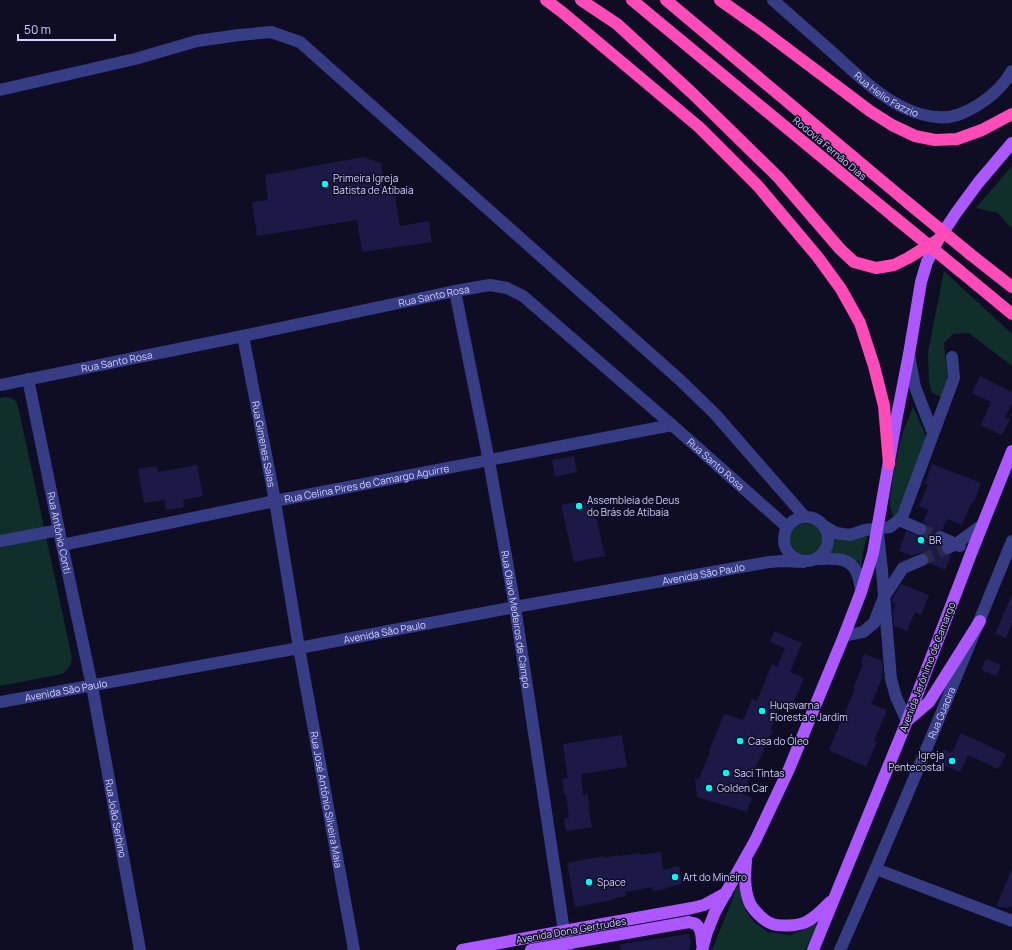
<svg xmlns="http://www.w3.org/2000/svg" width="1012" height="950" viewBox="0 0 1012 950" font-family="Manrope,sans-serif">
  <style>
    .green { fill: #102e2a }
    .building { fill: #1c1946 }
    .lines { fill: none; stroke-linecap: round; stroke-linejoin: round }
    .minor-tunnel { stroke: #2b2a45; stroke-width: 12; stroke-dasharray: 12 6; stroke-linecap: butt }
    .minor { stroke: #373d85; stroke-width: 12 }
    .major { stroke: #ac57ff; stroke-width: 12 }
    .highway { stroke: #ff4bb7; stroke-width: 12 }
    .highway-bridge { stroke: #ff4bb7; stroke-width: 12 }
    .poi-dot { fill: #00fbf6; stroke: #0e0d24; stroke-width: 1.5 }
    .labels { text-anchor: middle; dominant-baseline: central; stroke-width: 3; stroke-linejoin: round; paint-order: stroke }
    .street-label { font-size: 10px; fill: #d0d1ff; stroke: #0e0d24 }
    .poi-label { font-size: 10px; fill: #d0d1ff; stroke: #0e0d24; text-anchor: start }
  </style>
  <rect width="100%" height="100%" fill="#0e0d24"/>
  <g class="green">
    <path d="M 1012,166 L 1012,229 L 998,213 L 976,208 Z"/>
    <path d="M 944,271 L 1012,334 L 1012,366 L 969,333 L 953,334 L 944,343 L 948,388 L 941,397 L 932,393 L 929,382 L 928,352 Z"/>
    <path d="M 6,397 C 13,398 16,400 18,406 L 72,658 C 71,666 68,669 62,674 L 0,686 L 0,398 Z"/>
    <path d="M 913,407 L 923,429 L 927,441 L 905,498 L 894,518 L 892,513 L 890,507 L 890,498 L 894,468 L 903,432 Z"/>
    <path d="M 802,524 C 809,523 814,524 819,529 C 820,530 822,532 823,533 C 827,542 817,553 809,555 C 794,558 782,536 796,527 C 798,526 800,525 802,524 Z"/>
    <path d="M 868,532 L 863,552 L 861,568 L 858,561 L 854,560 L 825,553 C 829,546 830,541 829,534 Z"/>
    <path d="M 741,887 L 746,911 L 754,922 L 768,932 L 790,935 L 804,930 L 811,923 L 818,925 L 805,950 L 712,950 L 733,898 L 735,888 Z"/>
  </g>
  <g class="building">
    <path d="M 363,157 L 381,163 L 385,193 L 394,191 L 400,226 L 429,221 L 432,242 L 362,252 L 357,220 L 257,236 L 252,202 L 268,200 L 265,175 Z"/>
    <path d="M 980,376 L 1012,392 L 1012,403 L 1005,417 L 1010,419 L 1002,435 L 981,425 L 991,402 L 972,393 Z"/>
    <path d="M 574,456 L 577,472 L 555,477 L 552,460 Z"/>
    <path d="M 932,464 L 981,483 L 974,502 L 972,502 L 962,525 L 947,519 L 942,530 L 939,530 L 936,531 L 933,534 L 933,537 L 934,541 L 941,546 L 941,551 L 944,554 L 947,555 L 951,555 L 945,570 L 929,563 L 929,557 L 926,554 L 923,553 L 919,553 L 912,556 L 899,551 L 906,531 L 920,536 L 924,535 L 927,532 L 927,528 L 926,525 L 923,522 L 928,510 L 919,506 L 928,485 L 925,483 Z"/>
    <path d="M 197,465 L 203,496 L 183,500 L 184,507 L 166,510 L 164,500 L 144,503 L 138,469 L 157,466 L 158,472 Z"/>
    <path d="M 592,499 L 605,556 L 574,562 L 561,505 Z"/>
    <path d="M 901,584 L 929,595 L 921,615 L 915,612 L 907,631 L 894,626 L 893,611 L 896,604 L 892,602 L 892,599 Z"/>
    <path d="M 1012,594 L 1012,623 L 1006,638 L 995,634 Z"/>
    <path d="M 774,631 L 802,643 L 790,672 L 804,678 L 790,712 L 779,707 L 770,730 L 773,731 L 754,770 L 753,769 L 743,794 L 752,798 L 747,812 L 697,797 L 695,778 L 699,779 L 710,752 L 709,751 L 724,714 L 743,720 L 752,699 L 757,701 L 772,664 L 777,667 L 785,648 L 770,642 Z"/>
    <path d="M 864,654 L 882,661 L 883,670 L 881,675 L 883,676 L 871,704 L 887,710 L 874,741 L 877,742 L 866,767 L 829,750 L 855,689 L 853,688 L 863,664 L 861,663 Z"/>
    <path d="M 986,659 L 1001,665 L 997,676 L 981,670 Z"/>
    <path d="M 961,733 L 1006,754 L 998,769 L 968,755 L 960,772 L 938,763 L 944,749 L 952,753 Z"/>
    <path d="M 622,735 L 627,767 L 581,774 L 583,795 L 588,794 L 589,807 L 588,807 L 592,827 L 566,831 L 564,818 L 569,817 L 566,794 L 564,794 L 562,779 L 568,778 L 563,744 Z"/>
    <path d="M 661,852 L 663,870 L 679,866 L 682,884 L 666,888 L 666,889 L 653,891 L 652,887 L 625,892 L 626,896 L 612,899 L 612,900 L 575,907 L 567,863 L 604,856 L 604,858 L 618,855 L 618,856 L 640,853 L 640,855 Z"/>
    <path d="M 1012,869 L 1012,906 L 1006,908 L 996,906 Z"/>
    <path d="M 689,934 L 691,942 L 689,950 L 621,950 L 620,944 Z"/>
  </g>
  <g class="lines">
    <g class="minor-tunnel">
      <path d="M 920,529 L 940,537"/>
      <path d="M 922,560 L 948,548"/>
    </g>
    <g class="minor">
      <path id="s1" d="M 773,0 C 793,18 813,35 833,53 C 862,79 896,114 937,117 C 952,119 965,113 978,105 C 991,97 1004,85 1012,71"/>
      <path d="M 0,90 L 135,59 L 197,41 L 239,35 L 271,32 L 300,42 L 680,380 L 715,414 L 805,517"/>
      <path id="s2" d="M 455,291 L 489,461 L 515,607 L 564,931 L 568,950"/>
      <path id="s3" d="M 243,336 L 275,501 L 299,648 L 354,950"/>
      <path d="M 909,355 L 915,387 L 933,433"/>
      <path id="s4" d="M 28,379 L 62,545 L 92,686 L 140,950"/>
      <path id="s5" d="M 0,385 L 243,336 L 455,291 L 490,285 L 507,288 L 523,296 L 672,425 L 787,527"/>
      <circle cx="806" cy="539" r="22"/>
      <path d="M 899,520 L 920,529"/>
      <path d="M 824,526 L 836,533 L 850,535 L 865,530 L 890,527 L 899,520 L 903,515 L 954,378 L 952,357"/>
      <path d="M 878,533 L 882,571 L 891,679 L 896,697 L 907,721"/>
      <path d="M 940,537 L 960,546"/>
      <path d="M 0,541 L 59,530"/>
      <path id="s6" d="M 62,545 L 275,501 L 672,425"/>
      <path d="M 948,548 L 956,544 L 982,525"/>
      <path d="M 818,559 C 834,558 853,557 858,576 C 860,581 860,586 861,592"/>
      <path d="M 844,636 L 863,632 L 874,623 L 884,597 L 903,568 L 922,560"/>
      <path id="s7" d="M 0,702 L 299,648 L 515,607 L 769,562 L 783,561 L 803,562"/>
      <path d="M 876,869 L 1012,921"/>
      <path id="s8" d="M 840,950 C 900,815 956,678 1012,541"/>
    </g>
    <g class="major">
      <path d="M 908,720 L 929,702 L 980,621"/>
      <path d="M 746,861 C 745,874 744,888 749,901 C 751,908 763,920 770,923 C 778,927 798,926 806,922 C 816,917 822,910 830,902"/>
      <path d="M 462,950 L 564,931 L 692,908 L 704,905 L 726,893"/>
      <path d="M 531,950 L 689,922 C 691,923 694,923 696,924 C 701,928 702,938 702,944"/>
      <path d="M 702,950 L 707,932 L 715,912 L 755,841 L 789,769 L 844,636 L 861,592 L 873,553 L 896,421 L 909,354 L 921,282 L 927,262 L 938,240 L 956,213 L 978,183 L 1012,143"/>
      <path d="M 813,950 L 907,721 L 972,551 L 1012,451"/>
    </g>
    <g class="highway">
      <path d="M 546,0 L 562,12 L 699,127 L 757,185 L 817,256 L 841,289 L 860,323 L 874,366 L 884,406 L 889,464"/>
      <path d="M 581,0 L 617,24 L 692,93 L 778,177 L 840,249 L 854,262 L 876,268 L 894,265 L 908,258 L 938,240"/>
      <path d="M 632,0 L 893,216"/>
      <path d="M 666,0 L 907,202"/>
      <path d="M 720,0 L 761,29 L 870,111 L 892,125 L 915,136 L 935,140 L 957,139 L 982,130 L 1012,114"/>
      <path d="M 970,254 L 1012,287"/>
      <path d="M 960,271 L 1012,314"/>
    </g>
    <g class="highway-bridge">
      <path d="M 907,202 L 970,254"/>
      <path d="M 893,216 L 960,271"/>
    </g>
  </g>
  <g class="poi-dot">
    <circle cx="325" cy="184" r="4"/>
    <circle cx="579" cy="506" r="4"/>
    <circle cx="921" cy="540" r="4"/>
    <circle cx="762" cy="711" r="4"/>
    <circle cx="740" cy="741" r="4"/>
    <circle cx="952" cy="761" r="4"/>
    <circle cx="726" cy="773" r="4"/>
    <circle cx="709" cy="788" r="4"/>
    <circle cx="675" cy="877" r="4"/>
    <circle cx="589" cy="882" r="4"/>
  </g>
  <g class="labels">
    <g class="street-label">
      <text stroke="none"><textPath href="#s1" startOffset="148">Rua Helio Fazzio</textPath></text>
      <text transform="translate(830 148) rotate(40)">Rodovia Fernão Dias</text>
      <text stroke="none"><textPath href="#s5" startOffset="443">Rua Santo Rosa</textPath></text>
      <text stroke="none"><textPath href="#s5" startOffset="119">Rua Santo Rosa</textPath></text>
      <text stroke="none"><textPath href="#s3" startOffset="110">Rua Gimenes Salas</textPath></text>
      <text stroke="none"><textPath href="#s5" startOffset="791">Rua Santo Rosa</textPath></text>
      <text stroke="none"><textPath href="#s6" startOffset="311">Rua Celina Pires de Camargo Aguirre</textPath></text>
      <text stroke="none"><textPath href="#s4" startOffset="157">Rua Antônio Conti</textPath></text>
      <text stroke="none"><textPath href="#s7" startOffset="715">Avenida São Paulo</textPath></text>
      <text stroke="none"><textPath href="#s2" startOffset="334">Rua Olavo Medeiros de Campo</textPath></text>
      <text stroke="none"><textPath href="#s7" startOffset="391">Avenida São Paulo</textPath></text>
      <text transform="translate(927 667) rotate(-69)">Avenida Jerônimo de Camargo</text>
      <text stroke="none"><textPath href="#s7" startOffset="67">Avenida São Paulo</textPath></text>
      <text stroke="none"><textPath href="#s8" startOffset="258">Rua Guacira</textPath></text>
      <text stroke="none"><textPath href="#s3" startOffset="471">Rua José Antônio Silveira Maia</textPath></text>
      <text stroke="none"><textPath href="#s4" startOffset="448">Rua João Serbino</textPath></text>
      <text transform="translate(571 930) rotate(-10)">Avenida Dona Gertrudes</text>
    </g>
    <g class="poi-label">
      <text x="333" y="178">Primeira Igreja<tspan x="333" dy="12">Batista de Atibaia</tspan></text>
      <text x="587" y="500">Assembleia de Deus<tspan x="587" dy="12">do Brás de Atibaia</tspan></text>
      <text x="929" y="540">BR</text>
      <text x="770" y="705">Huqsvarna<tspan x="770" dy="12">Floresta e Jardim</tspan></text>
      <text x="748" y="741">Casa do Óleo</text>
      <text x="944" y="755" text-anchor="end">Igreja<tspan x="944" dy="12">Pentecostal</tspan></text>
      <text x="734" y="773">Saci Tintas</text>
      <text x="717" y="788">Golden Car</text>
      <text x="683" y="877">Art do Mineiro</text>
      <text x="597" y="882">Space</text>
    </g>
  </g>
  <path d="M18 34v6h97v-6" fill="none" stroke="#d0d1ff" stroke-width="2"/>
  <text x="24" y="34" font-size="12" fill="#d0d1ff" stroke="#0e0d24" stroke-width="3" paint-order="stroke">50 m</text>
</svg>
